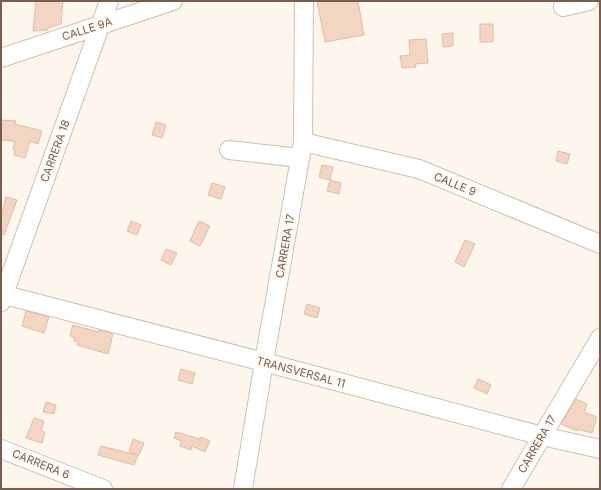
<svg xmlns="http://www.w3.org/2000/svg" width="601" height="490" viewBox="0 0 601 490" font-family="Inter,sans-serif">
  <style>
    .building { fill: #f3d5c3; stroke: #e6bba3 }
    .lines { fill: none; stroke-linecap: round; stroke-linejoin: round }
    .minor-casing { stroke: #d1beb0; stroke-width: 20 }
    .minor { stroke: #fff; stroke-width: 18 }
    .labels { text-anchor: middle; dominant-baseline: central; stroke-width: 4; stroke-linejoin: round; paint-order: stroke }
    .street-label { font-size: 11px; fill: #7a5c4d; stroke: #fffaf3 }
  </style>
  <rect width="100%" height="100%" fill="#fdf6ec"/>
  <g class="building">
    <path d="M 36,1 L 63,1 L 61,24 L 48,28 L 48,30 L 33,31 Z"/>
    <path d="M 317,1 L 358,1 L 364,35 L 325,42 Z"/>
    <rect x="480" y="24" width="13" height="18"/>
    <path d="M 453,33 L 453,46 L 443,47 L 442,34 Z"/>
    <path d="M 426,39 L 428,63 L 415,64 L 416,67 L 402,68 L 400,56 L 410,55 L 409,40 Z"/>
    <path d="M 1,120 L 16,121 L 15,124 L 42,131 L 38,144 L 30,141 L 25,158 L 14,155 L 15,150 L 13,149 L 15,141 L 1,140 Z"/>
    <path d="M 156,122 L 166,125 L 162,138 L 152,135 Z"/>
    <path d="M 558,151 L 570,154 L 567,164 L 556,161 Z"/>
    <path d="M 322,165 L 333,167 L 330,180 L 319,177 Z"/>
    <path d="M 330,180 L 341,183 L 339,194 L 327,191 Z"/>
    <path d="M 212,183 L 225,187 L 221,199 L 208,195 Z"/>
    <path d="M 6,197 L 17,200 L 4,235 L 1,234 L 1,218 Z"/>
    <path d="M 131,221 L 141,225 L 137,235 L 127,231 Z"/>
    <path d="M 199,221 L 210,226 L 200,246 L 190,241 Z"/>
    <path d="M 465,240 L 475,244 L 464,267 L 455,262 Z"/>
    <path d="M 166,249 L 177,253 L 171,265 L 161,260 Z"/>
    <path d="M 307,304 L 320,308 L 317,318 L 304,314 Z"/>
    <path d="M 26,311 L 49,317 L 44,333 L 22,326 Z"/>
    <path d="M 73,325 L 99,332 L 99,330 L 113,334 L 108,354 L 77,345 L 78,342 L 74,341 L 75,338 L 70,336 Z"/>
    <path d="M 181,369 L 195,373 L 192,384 L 178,380 Z"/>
    <path d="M 478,379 L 491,385 L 487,394 L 474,388 Z"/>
    <path d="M 576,399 L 587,404 L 584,412 L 597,417 L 592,433 L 577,429 L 577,431 L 561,424 Z"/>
    <path d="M 46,402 L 56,405 L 54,414 L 43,412 Z"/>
    <path d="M 34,418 L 44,421 L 41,431 L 45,432 L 42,443 L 26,438 Z"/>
    <path d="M 176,432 L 200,439 L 201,437 L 210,441 L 205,452 L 192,446 L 191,450 L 180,446 L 181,441 L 174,438 Z"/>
    <path d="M 133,439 L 144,443 L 139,455 L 138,455 L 134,465 L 98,455 L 101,446 L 137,455 L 129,452 Z"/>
  </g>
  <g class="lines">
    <g class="minor-casing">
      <g id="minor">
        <path d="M 563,7 L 589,1"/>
        <path d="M 1,58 L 173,1"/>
        <path d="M 303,142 L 419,169 L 600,244"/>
        <path d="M 229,150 L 300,158"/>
        <path d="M 1,294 L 264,362 L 542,436 L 600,449"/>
        <path d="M 1,302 L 109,1"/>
        <path d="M 1,449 L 103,489"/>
        <path d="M 243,489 L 264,362 L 303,142 L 304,1"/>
        <path d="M 511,489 L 600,338"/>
      </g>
    </g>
    <use href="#minor" class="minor"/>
  </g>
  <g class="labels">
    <g class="street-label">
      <text transform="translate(87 29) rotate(-18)">CALLE 9A</text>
      <text transform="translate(55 151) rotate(-70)">CARRERA 18</text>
      <text transform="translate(455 184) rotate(22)">CALLE 9</text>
      <text transform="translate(285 246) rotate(-80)">CARRERA 17</text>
      <text transform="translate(301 372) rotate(15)">TRANSVERSAL 11</text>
      <text transform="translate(537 444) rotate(-60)">CARRERA 17</text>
      <text transform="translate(41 464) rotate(22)">CARRERA 6</text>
    </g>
  </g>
  <rect width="601" height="490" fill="none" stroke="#7a5c4d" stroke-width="4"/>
</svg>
